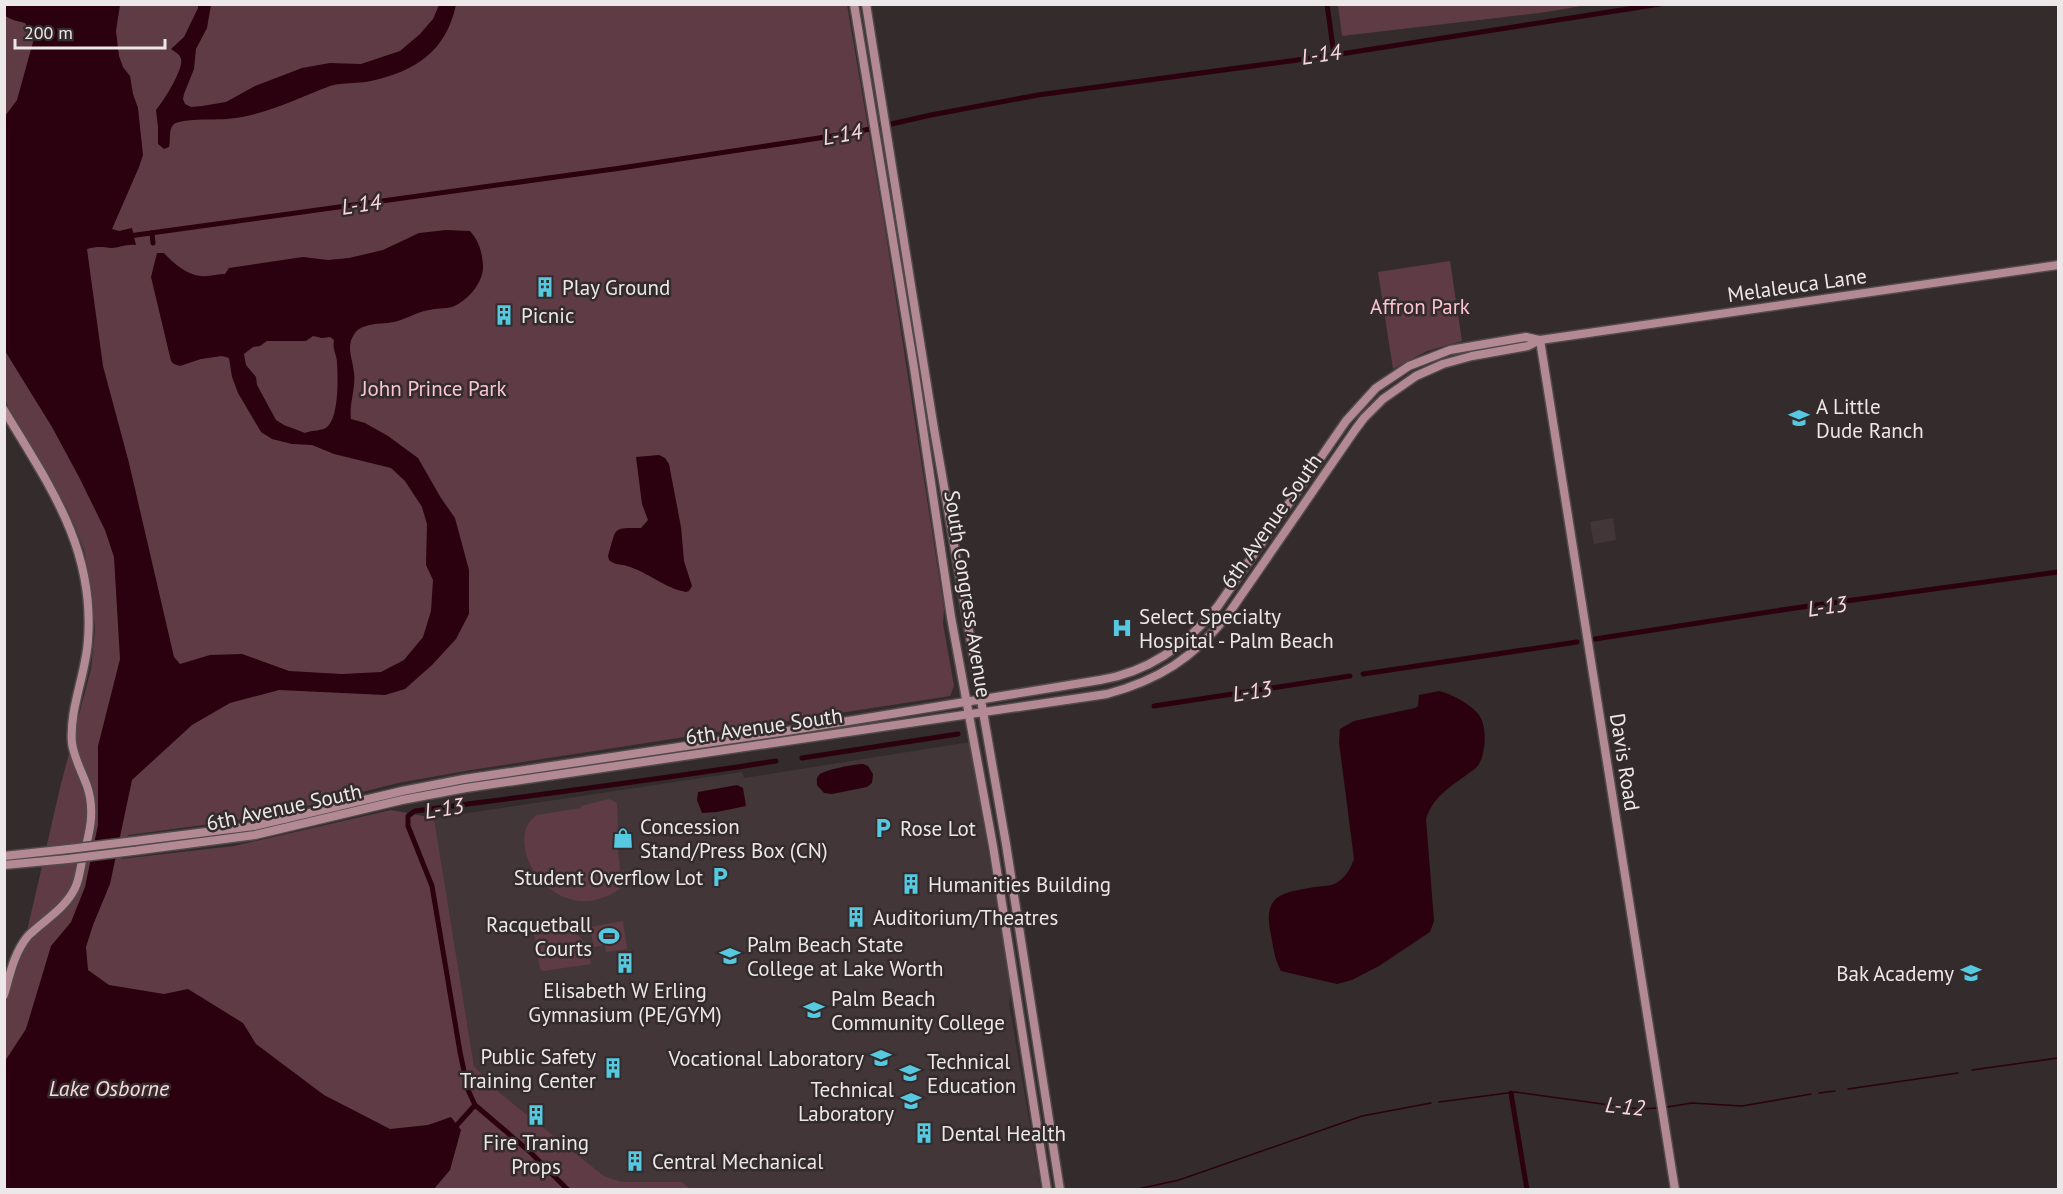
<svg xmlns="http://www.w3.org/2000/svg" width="2063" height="1194" viewBox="0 0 2063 1194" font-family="'PT Sans',sans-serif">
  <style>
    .built { fill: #433639 }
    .green { fill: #5f3c45 }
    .water { fill: #2b000f; fill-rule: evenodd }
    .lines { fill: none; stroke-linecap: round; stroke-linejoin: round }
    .stream { stroke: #2b000f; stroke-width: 1.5 }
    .canal { stroke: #2b000f; stroke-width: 5 }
    .secondary-casing { stroke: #51494a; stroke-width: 11 }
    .secondary { stroke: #b38a93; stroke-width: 8 }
    .secondary-bridge-casing { stroke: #51494a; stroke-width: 11; stroke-linecap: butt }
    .secondary-bridge { stroke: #b38a93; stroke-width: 8 }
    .labels { text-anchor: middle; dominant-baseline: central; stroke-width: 5; stroke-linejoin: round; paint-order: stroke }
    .street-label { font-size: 21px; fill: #ece7e8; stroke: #332b2c }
    .poi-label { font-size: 21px; fill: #ece7e8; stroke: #332b2c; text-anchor: start }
    .park-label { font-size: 21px; fill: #fac4d0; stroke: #332b2c }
    .water-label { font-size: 22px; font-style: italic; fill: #fcd7df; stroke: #332b2c }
  </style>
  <rect width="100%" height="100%" fill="#332b2c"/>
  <g class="built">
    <path d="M 1613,518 L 1616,540 L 1594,544 L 1590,522 Z"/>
    <path d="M 970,742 L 1011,991 L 1009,1004 L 1041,1189 L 690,1190 L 682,1182 L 622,1182 L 604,1176 L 500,1093 L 474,1066 L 434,818 L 742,772 L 744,778 Z"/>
  </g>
  <g class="green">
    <path d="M 5,5 L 847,5 L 884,222 L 944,609 L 943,624 L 954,686 L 950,696 L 471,770 L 398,783 L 299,808 L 233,821 L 128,835 L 121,859 L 234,846 L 391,810 L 434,818 L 474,1066 L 500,1093 L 604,1176 L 622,1182 L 682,1182 L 690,1189 L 5,1189 L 4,1006 L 21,957 L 60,788 L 91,669 L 95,630 L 92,591 L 84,550 L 76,529 L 66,506 L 5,401 Z"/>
    <path d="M 1338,5 L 1338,4 L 1587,5 L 1547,12 L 1342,36 Z"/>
    <path d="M 1450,261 L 1462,341 L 1427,351 L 1393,369 L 1378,272 Z"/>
    <path d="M 609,799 L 617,803 L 618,833 L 616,834 L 622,887 C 557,937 497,841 537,815 L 581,808 L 581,806 Z"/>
    <path d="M 542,919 C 568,922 587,936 591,964 L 543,971 L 540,969 L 532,920 Z"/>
    <path d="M 623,921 L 627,949 L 606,952 L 605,945 L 594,947 L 590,927 Z"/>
  </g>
  <g class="water">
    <path d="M 5,5 L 120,5 L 116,31 L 119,56 L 123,67 L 130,76 L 133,94 L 138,108 L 143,155 L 139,167 L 112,229 L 119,231 L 132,228 L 136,245 C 126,244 118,248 112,248 C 102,247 97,246 87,249 L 103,366 L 129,463 L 174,657 L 180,664 L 210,655 L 242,654 L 289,671 L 342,674 L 381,672 L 404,660 L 423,637 L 431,611 L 433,580 L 426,565 L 427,524 L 422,507 L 405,481 L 391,468 L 334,454 L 312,445 L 292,444 L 272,439 L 261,432 L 238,393 L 232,377 L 229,358 L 222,356 L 201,359 L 180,366 L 174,364 L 171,361 L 151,277 L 157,253 L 164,253 C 173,263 187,275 201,276 C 208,277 218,274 225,274 L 229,268 L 303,257 L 328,260 L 349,258 L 383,250 L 419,233 L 446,230 L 470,231 C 479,241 482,252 483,265 C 484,282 468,301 452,307 C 445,309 436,308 429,310 C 417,312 406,319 394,322 C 382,324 362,323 355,333 C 345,346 353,359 354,373 C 356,388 349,403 351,419 L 365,423 L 388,436 L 418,458 L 441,498 L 455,518 L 469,570 L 469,614 L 456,639 L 432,665 L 405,689 L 385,695 L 279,690 L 230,703 L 192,725 L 132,780 L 110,884 L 93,925 L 86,947 L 88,970 L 109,985 L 164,994 L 188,989 L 243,1023 L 256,1044 L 324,1095 L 390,1129 L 428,1125 L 451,1117 L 461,1130 L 450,1170 L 434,1189 L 5,1189 L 5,1061 L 26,1029 L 51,946 L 71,922 L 85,887 L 98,825 L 98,746 L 120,659 L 114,557 L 105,530 L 79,477 L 52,427 L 5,351 L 5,116 L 17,100 L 33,42 L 32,33 L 25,23 L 13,20 L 5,16 ZM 313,336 L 322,338 L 330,337 L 334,340 C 332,349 337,355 337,363 C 338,377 339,418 327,427 C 323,431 312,430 305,433 L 284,425 L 276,420 L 257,385 L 256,377 L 246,365 L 244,354 L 253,347 L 260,346 L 267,341 L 306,341 Z"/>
    <path d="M 198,5 L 211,5 L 207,28 L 196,49 L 194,69 L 184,94 L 183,99 L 185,104 L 191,107 L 202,106 L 226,102 L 255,86 L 302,68 L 330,63 L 361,64 L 400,51 L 420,34 L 433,19 L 439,5 L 456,5 C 446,51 416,71 371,81 C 357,84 343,82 330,86 C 298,98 261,117 226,119 C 216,120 179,118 173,125 C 168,131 171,140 169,147 L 164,149 L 158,144 L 158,127 L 156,110 C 163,102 184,69 181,59 C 180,54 175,52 171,49 L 184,37 L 198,8 Z"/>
    <path d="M 659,455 L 665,458 L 669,464 L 681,527 L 684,561 L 692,586 L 689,591 L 686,592 C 664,588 648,572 627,566 C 620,564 614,565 609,560 L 608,556 C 617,527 611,528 641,528 L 648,520 L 642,504 L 636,457 Z"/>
    <path d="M 1439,691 C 1450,693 1472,705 1479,715 C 1487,726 1486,752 1479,764 C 1476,769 1470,772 1465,776 C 1448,788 1432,799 1426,819 L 1434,921 L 1430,932 L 1379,966 L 1352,980 L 1337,984 L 1281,971 C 1275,960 1273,947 1271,935 C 1262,894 1282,893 1315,887 C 1321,886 1329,886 1334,884 C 1345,879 1350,870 1354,859 L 1339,742 L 1340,729 L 1354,721 L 1415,708 L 1418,706 L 1419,695 Z"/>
    <path d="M 863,764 L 868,766 L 873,774 L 872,783 L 867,787 L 832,794 L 824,793 L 817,785 C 817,781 816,778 819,775 C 823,770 855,764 863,764 Z"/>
    <path d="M 737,785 L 743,788 L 746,806 L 717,812 L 702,813 L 697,800 L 698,792 Z"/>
  </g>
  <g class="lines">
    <g class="stream">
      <path d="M 1972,1070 L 2058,1058"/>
      <path d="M 1848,1089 L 1958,1073"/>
      <path d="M 1819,1093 L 1835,1091"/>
      <path d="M 1439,1102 L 1515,1092 L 1639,1109 L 1659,1108"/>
      <path d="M 1667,1107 L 1692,1103 L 1742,1106 L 1811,1094"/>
      <path d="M 1133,1190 L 1179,1180 L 1362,1116 L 1431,1103"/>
    </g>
    <g class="canal">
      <path d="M 1327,4 L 1334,55"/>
      <path d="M 152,233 L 153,243"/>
      <path d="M 129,236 L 621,168 L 852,133 L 931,115 L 1038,95 L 1334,55 L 1660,4"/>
      <path d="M 1595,639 L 1795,608 L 2058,572"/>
      <path d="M 1363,674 L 1577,642"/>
      <path d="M 1154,706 L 1350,676"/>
      <path d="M 802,758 L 958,734"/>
      <path d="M 1511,1093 L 1527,1190"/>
      <path d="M 457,1125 L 475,1105"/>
      <path d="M 568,1190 L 530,1152 L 475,1105 L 468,1090 L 460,1052 L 432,886 L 408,826 L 408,816 L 415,811 C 536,795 656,780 776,761"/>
    </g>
    <g class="secondary-casing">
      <g id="secondary">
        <path d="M 854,4 L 914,368 L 951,617 L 993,846 L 1047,1190"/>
        <path d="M 866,4 L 934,429 L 1006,844 L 1060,1190"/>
        <path d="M 1540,340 L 1675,1190"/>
        <path d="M 4,410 C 49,485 95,548 88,640 C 86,674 69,709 72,743 C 74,758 82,772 87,786 C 96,812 89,835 82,861 C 80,870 79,880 75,888 C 65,909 44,920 28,936 C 14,953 10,974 4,995"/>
        <path d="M 135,841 L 254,826 L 402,791 L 464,779 L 787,731 L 1100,680 C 1149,672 1187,645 1218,606 L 1346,421 L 1376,388 L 1409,366 L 1450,350 L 1526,337 L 1539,340"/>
        <path d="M 133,851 L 255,835 L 402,800 L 466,788 L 1107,694 C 1159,680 1193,658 1227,616 L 1355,430 L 1364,418 L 1383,399 L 1416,376 L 1443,364 L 1472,356 L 1528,346 L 1540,340 L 2058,265"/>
        <path d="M 4,856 L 69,849"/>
        <path d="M 4,865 L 68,859"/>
      </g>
    </g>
    <use href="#secondary" class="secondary"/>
    <g class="secondary-bridge-casing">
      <g id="secondary-bridge">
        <path d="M 69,849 L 135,841"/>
        <path d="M 68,859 L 133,851"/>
      </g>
    </g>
    <use href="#secondary-bridge" class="secondary-bridge"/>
  </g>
  <defs>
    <g id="building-bare" transform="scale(1.62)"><path d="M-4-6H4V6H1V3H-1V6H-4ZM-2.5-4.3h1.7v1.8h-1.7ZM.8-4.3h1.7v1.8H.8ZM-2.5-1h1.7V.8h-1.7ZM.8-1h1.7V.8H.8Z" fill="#56c9e1" stroke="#332b2c" stroke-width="2.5" paint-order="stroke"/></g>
    <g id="school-bare" transform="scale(1.62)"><path d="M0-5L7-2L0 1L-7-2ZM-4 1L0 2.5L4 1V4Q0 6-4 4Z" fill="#56c9e1" stroke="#332b2c" stroke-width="2.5" paint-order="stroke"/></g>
    <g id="hospital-bare" transform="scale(1.62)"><path d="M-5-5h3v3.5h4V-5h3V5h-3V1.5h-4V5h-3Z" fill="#56c9e1" stroke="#332b2c" stroke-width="2.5" paint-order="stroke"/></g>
    <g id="parking-bare" transform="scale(1.62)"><path d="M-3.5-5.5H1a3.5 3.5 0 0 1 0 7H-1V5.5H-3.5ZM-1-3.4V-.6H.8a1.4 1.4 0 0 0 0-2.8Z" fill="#56c9e1" stroke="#332b2c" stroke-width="2.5" paint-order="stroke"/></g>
    <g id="shop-bare" transform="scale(1.62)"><path d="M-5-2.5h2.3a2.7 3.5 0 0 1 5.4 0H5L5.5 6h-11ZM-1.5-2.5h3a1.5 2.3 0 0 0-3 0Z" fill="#56c9e1" stroke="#332b2c" stroke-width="2.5" paint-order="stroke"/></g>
    <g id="stadium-bare" transform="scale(1.62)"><path d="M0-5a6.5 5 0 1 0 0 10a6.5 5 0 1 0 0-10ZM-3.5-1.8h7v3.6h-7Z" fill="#56c9e1" stroke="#332b2c" stroke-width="2.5" paint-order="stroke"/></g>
    <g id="university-bare" transform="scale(1.62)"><path d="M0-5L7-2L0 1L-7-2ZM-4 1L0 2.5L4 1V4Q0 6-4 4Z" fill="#56c9e1" stroke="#332b2c" stroke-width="2.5" paint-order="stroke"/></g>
  </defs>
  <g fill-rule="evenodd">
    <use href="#building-bare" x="545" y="287"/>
    <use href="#building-bare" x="504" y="315"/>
    <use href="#school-bare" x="1799" y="418"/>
    <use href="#hospital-bare" x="1122" y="628"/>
    <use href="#parking-bare" x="883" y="828"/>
    <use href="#shop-bare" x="623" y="838"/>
    <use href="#parking-bare" x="720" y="877"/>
    <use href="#building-bare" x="911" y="884"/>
    <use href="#building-bare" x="856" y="917"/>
    <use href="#stadium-bare" x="609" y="936"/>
    <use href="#university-bare" x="730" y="956"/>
    <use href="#building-bare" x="625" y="963"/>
    <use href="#school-bare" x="1971" y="973"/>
    <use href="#school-bare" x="814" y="1010"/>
    <use href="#university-bare" x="881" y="1058"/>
    <use href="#building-bare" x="613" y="1068"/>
    <use href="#university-bare" x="910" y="1073"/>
    <use href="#university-bare" x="911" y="1101"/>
    <use href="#building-bare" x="536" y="1115"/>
    <use href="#building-bare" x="924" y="1133"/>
    <use href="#building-bare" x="635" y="1161"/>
  </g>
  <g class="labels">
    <g class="street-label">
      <text transform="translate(1797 285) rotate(-8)">Melaleuca Lane</text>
      <text transform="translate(1271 521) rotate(-55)">6th Avenue South</text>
      <text transform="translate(968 594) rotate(81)">South Congress Avenue</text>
      <text transform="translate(764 726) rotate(-8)">6th Avenue South</text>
      <text transform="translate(1625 762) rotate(81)">Davis Road</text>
      <text transform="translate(284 807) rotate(-12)">6th Avenue South</text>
    </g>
    <g class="poi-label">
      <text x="562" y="287">Play Ground</text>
      <text x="521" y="315">Picnic</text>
      <text x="1816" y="406">A Little<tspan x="1816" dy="24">Dude Ranch</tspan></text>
      <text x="1139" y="616">Select Specialty<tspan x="1139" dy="24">Hospital - Palm Beach</tspan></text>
      <text x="640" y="826">Concession<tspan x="640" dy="24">Stand/Press Box (CN)</tspan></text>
      <text x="900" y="828">Rose Lot</text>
      <text x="703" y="877" text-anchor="end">Student Overflow Lot</text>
      <text x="928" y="884">Humanities Building</text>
      <text x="873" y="917">Auditorium/Theatres</text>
      <text x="592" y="924" text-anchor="end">Racquetball<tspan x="592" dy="24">Courts</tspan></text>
      <text x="747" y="944">Palm Beach State<tspan x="747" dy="24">College at Lake Worth</tspan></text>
      <text x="1954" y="973" text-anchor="end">Bak Academy</text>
      <text x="625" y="990" text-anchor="middle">Elisabeth W Erling<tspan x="625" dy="24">Gymnasium (PE/GYM)</tspan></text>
      <text x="831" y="998">Palm Beach<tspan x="831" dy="24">Community College</tspan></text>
      <text x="596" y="1056" text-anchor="end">Public Safety<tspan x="596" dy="24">Training Center</tspan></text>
      <text x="864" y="1058" text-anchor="end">Vocational Laboratory</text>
      <text x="927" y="1061">Technical<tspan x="927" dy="24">Education</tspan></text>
      <text x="894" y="1089" text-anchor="end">Technical<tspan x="894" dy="24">Laboratory</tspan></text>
      <text x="941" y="1133">Dental Health</text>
      <text x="536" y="1142" text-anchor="middle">Fire Traning<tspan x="536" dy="24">Props</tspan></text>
      <text x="652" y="1161">Central Mechanical</text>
    </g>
    <g class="park-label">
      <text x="1420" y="306">Affron Park</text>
      <text x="434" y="388">John Prince Park</text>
    </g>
    <g class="water-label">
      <text transform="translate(1321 54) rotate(-8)">L-14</text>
      <text transform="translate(842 134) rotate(-10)">L-14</text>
      <text transform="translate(361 204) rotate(-8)">L-14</text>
      <text transform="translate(1827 606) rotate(-8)">L-13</text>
      <text transform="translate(1252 691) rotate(-9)">L-13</text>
      <text transform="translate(444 808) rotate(-9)">L-13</text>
      <text x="109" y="1088">Lake Osborne</text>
      <text transform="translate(1625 1106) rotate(6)">L-12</text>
    </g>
  </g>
  <rect width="2063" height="1194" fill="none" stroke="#ece7e8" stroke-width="12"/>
  <path d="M15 39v9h150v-9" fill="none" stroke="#ece7e8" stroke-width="3"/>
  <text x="24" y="39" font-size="18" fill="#ece7e8" stroke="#332b2c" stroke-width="4.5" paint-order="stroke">200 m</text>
</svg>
